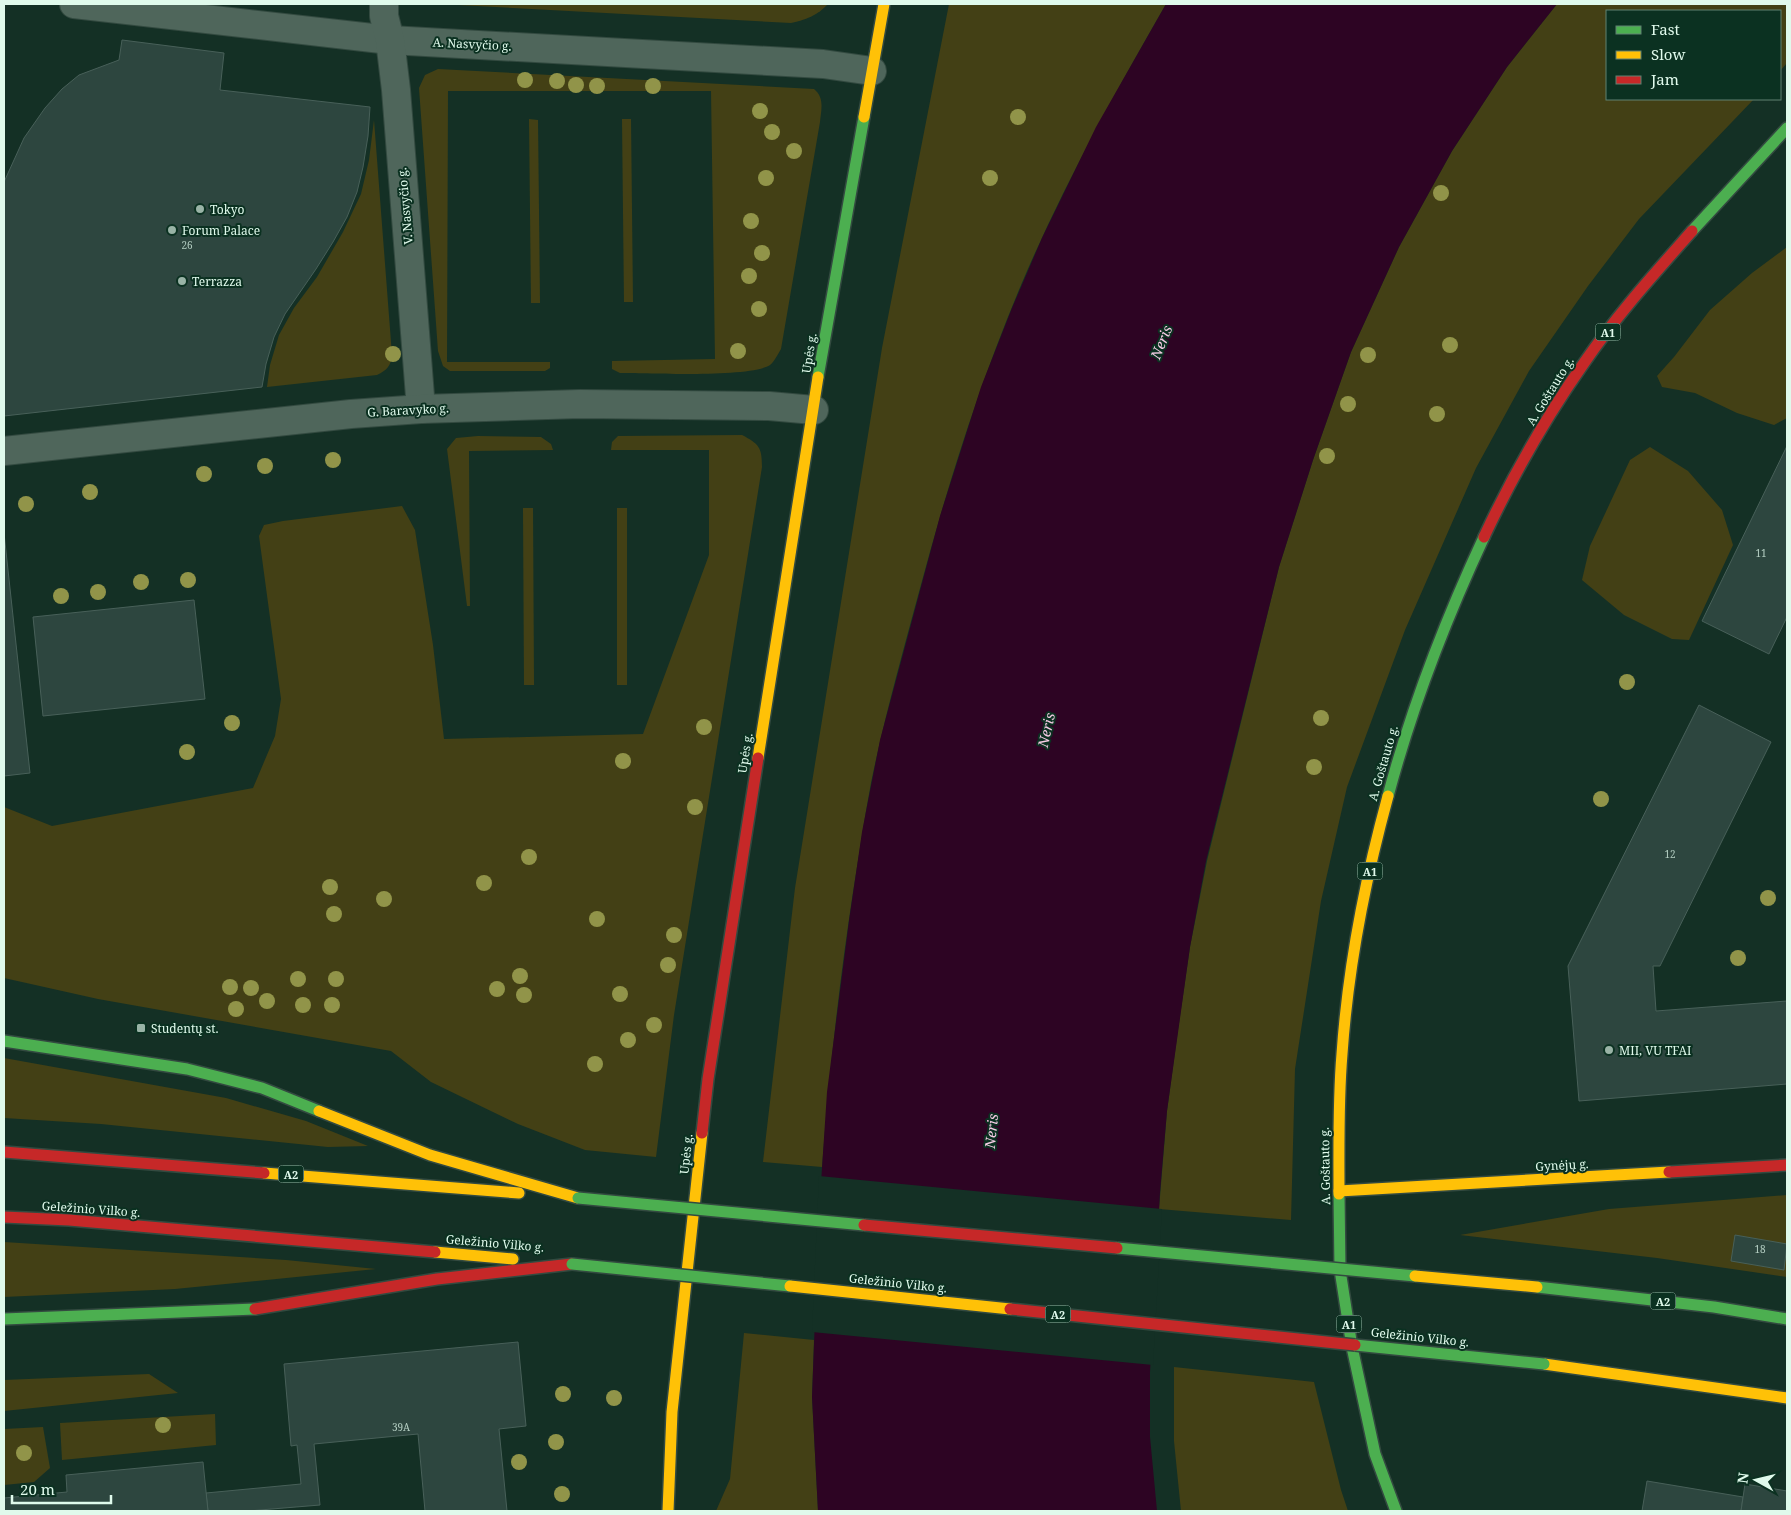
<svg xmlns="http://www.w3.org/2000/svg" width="1791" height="1515" viewBox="0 0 1791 1515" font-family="'Noto Serif',serif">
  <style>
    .green { fill: #434015 }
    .water { fill: #2d0423 }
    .pier { fill: #143025 }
    .building { fill: #2d463f; stroke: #486059 }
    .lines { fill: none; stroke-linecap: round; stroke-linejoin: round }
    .street-casing { stroke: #334a40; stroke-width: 30 }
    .fast-casing { stroke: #334a40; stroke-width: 14 }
    .slow-casing { stroke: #334a40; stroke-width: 14 }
    .jam-casing { stroke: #334a40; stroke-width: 14 }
    .street { stroke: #4f665b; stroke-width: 28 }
    .fast { stroke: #4caf50; stroke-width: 11 }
    .slow { stroke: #ffc107; stroke-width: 11 }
    .jam { stroke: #c62828; stroke-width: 11 }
    .fast-bridge-casing { stroke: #334a40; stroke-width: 14; stroke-linecap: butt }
    .slow-bridge-casing { stroke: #334a40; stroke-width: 14; stroke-linecap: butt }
    .jam-bridge-casing { stroke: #334a40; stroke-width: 14; stroke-linecap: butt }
    .fast-bridge { stroke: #4caf50; stroke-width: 11 }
    .slow-bridge { stroke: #ffc107; stroke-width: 11 }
    .jam-bridge { stroke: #c62828; stroke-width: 11 }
    .tree { fill: #919449 }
    .poi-dot { fill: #99b3a6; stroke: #0b3121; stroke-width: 2 }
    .labels { text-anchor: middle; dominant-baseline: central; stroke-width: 4; stroke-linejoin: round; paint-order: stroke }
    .number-label { font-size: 10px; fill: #b3cdc1 }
    .shield { fill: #0b3121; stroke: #a0beaf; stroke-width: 1 }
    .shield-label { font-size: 11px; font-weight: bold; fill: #e0faec }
    .street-label { font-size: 12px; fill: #e0faec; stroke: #0b3121 }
    .poi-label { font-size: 12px; fill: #e0faec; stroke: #0b3121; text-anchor: start }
    .water-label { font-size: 14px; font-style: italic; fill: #f7cce6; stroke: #0b3121 }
  </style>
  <rect width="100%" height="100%" fill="#143025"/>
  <g class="green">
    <path d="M 439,4 L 828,4 C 818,15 806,20 791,23 Z"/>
    <path d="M 949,4 L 1166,4 C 1116,91 1067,179 1027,271 C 982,375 948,483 919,592 C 902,655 884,719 871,783 C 864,819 859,856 853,892 C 839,984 829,1075 822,1167 L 763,1162 L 795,888 L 882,348 Z"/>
    <path d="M 1557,4 L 1787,4 L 1787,63 L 1780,71 L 1780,11 L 1607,11 L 1607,99 L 1754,99 L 1639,219 L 1588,286 L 1529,371 L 1476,468 L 1405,630 L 1347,787 L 1321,901 L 1295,1069 L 1291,1220 L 1159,1209 L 1167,1111 L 1178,1030 L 1190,947 L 1207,861 L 1279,567 L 1313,460 L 1351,352 L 1399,247 L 1452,151 L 1507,67 Z"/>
    <path d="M 438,69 L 814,89 C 825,98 821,110 820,122 L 781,349 C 778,354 774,362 770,365 C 751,378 647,373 620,373 L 612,369 L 612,361 L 715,359 L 711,91 L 448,91 L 447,362 L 550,362 L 550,368 L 545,371 L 450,371 L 443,366 L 438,351 L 419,88 L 425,75 Z"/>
    <path d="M 529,119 L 538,120 L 540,303 L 531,303 Z"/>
    <path d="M 622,119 L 631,119 L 633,302 L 624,302 Z"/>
    <path d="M 374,120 L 392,355 C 391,366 387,370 377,375 L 267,387 L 270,365 L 279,335 L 294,308 L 317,277 L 343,232 L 361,194 L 369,160 Z"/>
    <path d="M 1787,247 L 1787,418 L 1774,425 L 1737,413 L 1695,393 L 1662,387 L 1657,376 L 1674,357 L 1710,310 L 1752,273 Z"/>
    <path d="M 742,435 C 759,444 762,447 762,467 L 674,1015 L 656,1157 L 585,1150 L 518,1124 L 431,1082 L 391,1051 L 98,999 L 4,978 L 4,807 L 52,826 L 253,788 L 275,736 L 281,699 L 259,536 L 264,525 L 283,521 L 402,506 L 415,530 L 433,645 L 444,739 L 643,734 L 709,555 L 709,450 L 611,450 L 612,442 L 618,436 Z"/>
    <path d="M 478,436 L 541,437 L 551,444 L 553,450 L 469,451 L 470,606 L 467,606 L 447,449 L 456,438 Z"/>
    <path d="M 1650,447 L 1688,471 L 1722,510 L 1733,545 L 1689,640 L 1672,639 L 1624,615 L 1582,580 L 1590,546 L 1630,460 Z"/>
    <path d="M 523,508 L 533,508 L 534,685 L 524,685 Z"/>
    <rect x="617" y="508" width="10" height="177"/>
    <path d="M 4,1058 L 226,1098 L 306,1121 L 368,1146 L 328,1147 L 101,1124 L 4,1118 Z"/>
    <path d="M 1787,1195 L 1787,1277 L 1657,1258 L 1460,1235 L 1609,1209 Z"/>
    <path d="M 4,1242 L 286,1260 L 376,1269 L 175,1289 L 4,1297 Z"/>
    <path d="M 744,1333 L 814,1340 L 812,1397 L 818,1511 L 716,1511 L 730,1479 Z"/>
    <path d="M 1174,1367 L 1314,1382 L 1341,1490 L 1348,1511 L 1181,1511 L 1174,1441 Z"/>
    <path d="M 149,1374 L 178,1393 L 4,1411 L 4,1380 Z"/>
    <path d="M 215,1414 L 216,1445 L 62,1460 L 60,1423 Z"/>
    <path d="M 43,1427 L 50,1468 L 34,1482 L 4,1485 L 4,1429 Z"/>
  </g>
  <path class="water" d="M 1166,4 L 1557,4 L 1507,67 L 1452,151 L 1399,247 L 1351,352 L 1313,460 L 1279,567 L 1206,861 L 1190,947 L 1167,1111 L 1160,1192 L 1150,1372 L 1150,1437 L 1157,1511 L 818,1511 L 812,1397 L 819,1214 L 827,1092 L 849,921 L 862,832 L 880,740 L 940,516 L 981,387 L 1012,308 L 1042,238 L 1096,127 Z"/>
  <path class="pier" d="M 819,1176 L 1162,1209 L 1153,1365 L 812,1332 Z"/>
  <g class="building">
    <path d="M 122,40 L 224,53 L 220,90 L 370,107 L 368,136 L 363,167 L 357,192 L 347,217 L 333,242 L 316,269 L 285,314 L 274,337 L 266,364 L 262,387 L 4,416 L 4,182 L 24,138 L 45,108 L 62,89 L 79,75 L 119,60 Z"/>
    <path d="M 1787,446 L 1787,617 L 1769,654 L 1702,621 Z"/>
    <path d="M 4,533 L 30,773 L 4,776 Z"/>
    <path d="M 194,600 L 205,699 L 43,716 L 33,617 Z"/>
    <path d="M 1699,705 L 1771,742 L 1660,966 L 1653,966 L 1656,1011 L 1787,1001 L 1787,1084 L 1579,1101 L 1568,966 Z"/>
    <path d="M 1735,1235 L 1787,1244 L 1784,1270 L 1731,1261 Z"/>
    <path d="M 518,1342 L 526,1426 L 499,1429 L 507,1511 L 425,1511 L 418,1434 L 314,1444 L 320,1505 L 248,1511 L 208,1511 L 206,1493 L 301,1484 L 297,1445 L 291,1446 L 284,1364 Z"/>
    <path d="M 203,1462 L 208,1511 L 4,1511 L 4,1498 L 67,1492 L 66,1475 Z"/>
    <path d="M 1647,1481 L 1743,1497 L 1741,1511 L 1642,1511 Z"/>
    <path d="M 1745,1484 L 1787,1491 L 1787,1511 L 1741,1511 Z"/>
  </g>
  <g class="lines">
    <g class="street-casing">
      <g id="street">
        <path d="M 74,4 L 390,40 L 823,64 L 872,71"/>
        <path d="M 384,4 L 384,16 L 390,40 L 396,90 L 421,409"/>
        <path d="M 4,451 L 351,414 L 421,409 L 580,404 L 769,406 L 814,410"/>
      </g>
    </g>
    <g class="fast-casing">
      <g id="fast">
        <path d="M 1692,231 L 1787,128"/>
        <path d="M 818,377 L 864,117"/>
        <path d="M 1388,796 C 1412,706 1445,621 1484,537"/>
        <path d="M 4,1041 L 187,1069 L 262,1088 L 319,1111"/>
        <path d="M 1339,1194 L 1340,1270 L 1352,1347 L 1375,1454 L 1396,1511"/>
        <path d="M 1537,1287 L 1714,1307 L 1787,1319"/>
        <path d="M 4,1319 L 255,1309"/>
      </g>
    </g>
    <g class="slow-casing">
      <g id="slow">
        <path d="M 864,117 L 884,4"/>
        <path d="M 758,758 L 818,377"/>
        <path d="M 319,1111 L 430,1155 L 578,1198"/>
        <path d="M 264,1173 L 519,1193"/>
        <path d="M 1339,1191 L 1669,1172"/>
        <path d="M 1339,1194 C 1339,1148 1338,1101 1342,1054 C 1348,967 1365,880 1388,796"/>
        <path d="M 435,1252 L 513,1259"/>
        <path d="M 1544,1364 L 1787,1398"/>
        <path d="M 668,1511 L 672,1412 L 702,1133"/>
      </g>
    </g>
    <g class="jam-casing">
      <g id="jam">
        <path d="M 1484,537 C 1512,477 1546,417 1584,363 C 1616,316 1655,273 1692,231"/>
        <path d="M 702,1133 L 708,1079 L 758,758"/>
        <path d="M 4,1152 L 264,1173"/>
        <path d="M 1669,1172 L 1787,1165"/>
        <path d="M 4,1217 L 69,1220 L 435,1252"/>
        <path d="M 255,1309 L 437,1279 L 572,1264"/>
      </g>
    </g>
    <use href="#street" class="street"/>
    <use href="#fast" class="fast"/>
    <use href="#slow" class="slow"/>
    <use href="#jam" class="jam"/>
    <g class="fast-bridge-casing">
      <g id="fast-bridge">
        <path d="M 578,1198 L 864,1225"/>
        <path d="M 1117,1248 L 1415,1276"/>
        <path d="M 572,1264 L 790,1286"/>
        <path d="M 1355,1345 L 1544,1364"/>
      </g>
    </g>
    <g class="slow-bridge-casing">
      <g id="slow-bridge">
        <path d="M 1415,1276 L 1537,1287"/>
        <path d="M 790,1286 L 1010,1309"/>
      </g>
    </g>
    <g class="jam-bridge-casing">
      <g id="jam-bridge">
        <path d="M 864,1225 L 1117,1248"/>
        <path d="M 1010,1309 L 1355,1345"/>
      </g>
    </g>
    <use href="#fast-bridge" class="fast-bridge"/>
    <use href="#slow-bridge" class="slow-bridge"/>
    <use href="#jam-bridge" class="jam-bridge"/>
  </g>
  <g class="tree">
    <circle cx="525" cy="80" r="8"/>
    <circle cx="557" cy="81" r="8"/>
    <circle cx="576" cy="85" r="8"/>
    <circle cx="597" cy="86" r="8"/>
    <circle cx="653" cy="86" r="8"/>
    <circle cx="760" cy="111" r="8"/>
    <circle cx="1018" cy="117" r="8"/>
    <circle cx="772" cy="132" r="8"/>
    <circle cx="794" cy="151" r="8"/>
    <circle cx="766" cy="178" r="8"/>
    <circle cx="990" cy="178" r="8"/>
    <circle cx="1441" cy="193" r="8"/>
    <circle cx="751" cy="221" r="8"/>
    <circle cx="762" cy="253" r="8"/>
    <circle cx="749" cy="276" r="8"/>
    <circle cx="759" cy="309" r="8"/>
    <circle cx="1450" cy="345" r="8"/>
    <circle cx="738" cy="351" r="8"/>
    <circle cx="393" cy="354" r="8"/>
    <circle cx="1368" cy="355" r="8"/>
    <circle cx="1348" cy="404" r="8"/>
    <circle cx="1437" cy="414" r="8"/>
    <circle cx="1327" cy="456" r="8"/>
    <circle cx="333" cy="460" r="8"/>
    <circle cx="265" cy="466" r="8"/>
    <circle cx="204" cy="474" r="8"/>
    <circle cx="90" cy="492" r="8"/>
    <circle cx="26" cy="504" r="8"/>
    <circle cx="188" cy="580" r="8"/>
    <circle cx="141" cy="582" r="8"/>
    <circle cx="98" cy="592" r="8"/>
    <circle cx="61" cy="596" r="8"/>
    <circle cx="1627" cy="682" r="8"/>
    <circle cx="1321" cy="718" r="8"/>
    <circle cx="232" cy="723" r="8"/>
    <circle cx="704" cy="727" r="8"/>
    <circle cx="187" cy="752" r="8"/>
    <circle cx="623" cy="761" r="8"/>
    <circle cx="1314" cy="767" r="8"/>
    <circle cx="1601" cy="799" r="8"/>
    <circle cx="695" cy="807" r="8"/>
    <circle cx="529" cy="857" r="8"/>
    <circle cx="484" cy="883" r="8"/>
    <circle cx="330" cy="887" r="8"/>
    <circle cx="1768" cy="898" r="8"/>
    <circle cx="384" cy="899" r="8"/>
    <circle cx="334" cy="914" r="8"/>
    <circle cx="597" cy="919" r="8"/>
    <circle cx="674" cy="935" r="8"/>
    <circle cx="1738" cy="958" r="8"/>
    <circle cx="668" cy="965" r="8"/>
    <circle cx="520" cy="976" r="8"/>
    <circle cx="298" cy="979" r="8"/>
    <circle cx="336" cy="979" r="8"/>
    <circle cx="230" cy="987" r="8"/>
    <circle cx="251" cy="988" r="8"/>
    <circle cx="497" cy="989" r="8"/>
    <circle cx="620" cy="994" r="8"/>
    <circle cx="524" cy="995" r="8"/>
    <circle cx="267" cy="1001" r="8"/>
    <circle cx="303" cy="1005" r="8"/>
    <circle cx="332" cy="1005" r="8"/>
    <circle cx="236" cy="1009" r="8"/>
    <circle cx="654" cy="1025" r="8"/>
    <circle cx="628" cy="1040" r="8"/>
    <circle cx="595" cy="1064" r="8"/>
    <circle cx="563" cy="1394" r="8"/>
    <circle cx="614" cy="1398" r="8"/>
    <circle cx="163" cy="1425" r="8"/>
    <circle cx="556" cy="1442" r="8"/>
    <circle cx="24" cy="1453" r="8"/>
    <circle cx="519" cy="1462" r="8"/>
    <circle cx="562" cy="1494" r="8"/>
  </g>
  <g class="poi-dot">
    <circle cx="200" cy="209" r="5"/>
    <circle cx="172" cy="230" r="5"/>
    <circle cx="182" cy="281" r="5"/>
    <rect x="136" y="1023" width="10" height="10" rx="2.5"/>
    <circle cx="1609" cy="1050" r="5"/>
  </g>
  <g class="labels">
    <g class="number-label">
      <text x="187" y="245">26</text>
      <text x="1761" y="553">11</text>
      <text x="1670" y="854">12</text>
      <text x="1760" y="1249">18</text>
      <text x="401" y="1427">39A</text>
    </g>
    <g class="shield">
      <rect x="1595.5" y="323.5" width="25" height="17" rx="4"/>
      <rect x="1357.5" y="862.5" width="25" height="17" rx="4"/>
      <rect x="278.5" y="1165.5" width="25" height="17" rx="4"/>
      <rect x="1650.5" y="1292.5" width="25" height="17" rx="4"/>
      <rect x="1045.5" y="1305.5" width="25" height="17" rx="4"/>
      <rect x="1336.5" y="1315.5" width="25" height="17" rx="4"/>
    </g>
    <g class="shield-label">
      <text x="1608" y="332">A1</text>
      <text x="1370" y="871">A1</text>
      <text x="291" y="1174">A2</text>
      <text x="1663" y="1301">A2</text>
      <text x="1058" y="1314">A2</text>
      <text x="1349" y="1324">A1</text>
    </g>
    <g class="street-label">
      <text transform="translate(472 44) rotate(3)">A. Nasvyčio g.</text>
      <text transform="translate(405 206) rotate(-95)">V. Nasvyčio g.</text>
      <text transform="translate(809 353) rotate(-81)">Upės g.</text>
      <text transform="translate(1550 391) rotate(-58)">A. Goštauto g.</text>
      <text transform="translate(408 410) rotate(-3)">G. Baravyko g.</text>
      <text transform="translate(745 753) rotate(-81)">Upės g.</text>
      <text transform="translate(1383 763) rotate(-74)">A. Goštauto g.</text>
      <text transform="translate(686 1154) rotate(-84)">Upės g.</text>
      <text transform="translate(1562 1165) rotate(-3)">Gynėjų g.</text>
      <text transform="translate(1325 1166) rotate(-91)">A. Goštauto g.</text>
      <text transform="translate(91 1209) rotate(4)">Geležinio Vilko g.</text>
      <text transform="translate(495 1243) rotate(5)">Geležinio Vilko g.</text>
      <text transform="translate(898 1283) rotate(6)">Geležinio Vilko g.</text>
      <text transform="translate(1420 1337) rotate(6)">Geležinio Vilko g.</text>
    </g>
    <g class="poi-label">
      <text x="210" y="209">Tokyo</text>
      <text x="182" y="230">Forum Palace</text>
      <text x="192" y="281">Terrazza</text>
      <text x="151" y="1028">Studentų st.</text>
      <text x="1619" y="1050">MII, VU TFAI</text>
    </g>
    <g class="water-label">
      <text transform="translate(1161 342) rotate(-68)">Neris</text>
      <text transform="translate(1046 730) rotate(-77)">Neris</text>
      <text transform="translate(991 1131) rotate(-84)">Neris</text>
    </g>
  </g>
  <rect width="1791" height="1515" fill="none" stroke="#e0faec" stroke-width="10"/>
  <rect x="1606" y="10" width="175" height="90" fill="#0b3121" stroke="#608172"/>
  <rect x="1616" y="26" width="25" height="8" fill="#4caf50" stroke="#608172"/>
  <text x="1651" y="35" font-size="15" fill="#e0faec">Fast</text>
  <rect x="1616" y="51" width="25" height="8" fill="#ffc107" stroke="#608172"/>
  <text x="1651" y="60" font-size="15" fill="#e0faec">Slow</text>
  <rect x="1616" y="76" width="25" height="8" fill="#c62828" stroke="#608172"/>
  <text x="1651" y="85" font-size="15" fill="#e0faec">Jam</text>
  <g transform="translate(1756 1480) rotate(278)" stroke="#0b3121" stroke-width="4" paint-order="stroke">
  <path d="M0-4L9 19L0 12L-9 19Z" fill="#e0faec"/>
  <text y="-8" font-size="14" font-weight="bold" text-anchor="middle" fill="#e0faec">N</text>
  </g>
  <path d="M12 1495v8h99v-8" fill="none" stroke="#e0faec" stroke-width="2.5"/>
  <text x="20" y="1495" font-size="15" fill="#e0faec" stroke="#0b3121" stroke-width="4" paint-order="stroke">20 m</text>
</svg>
